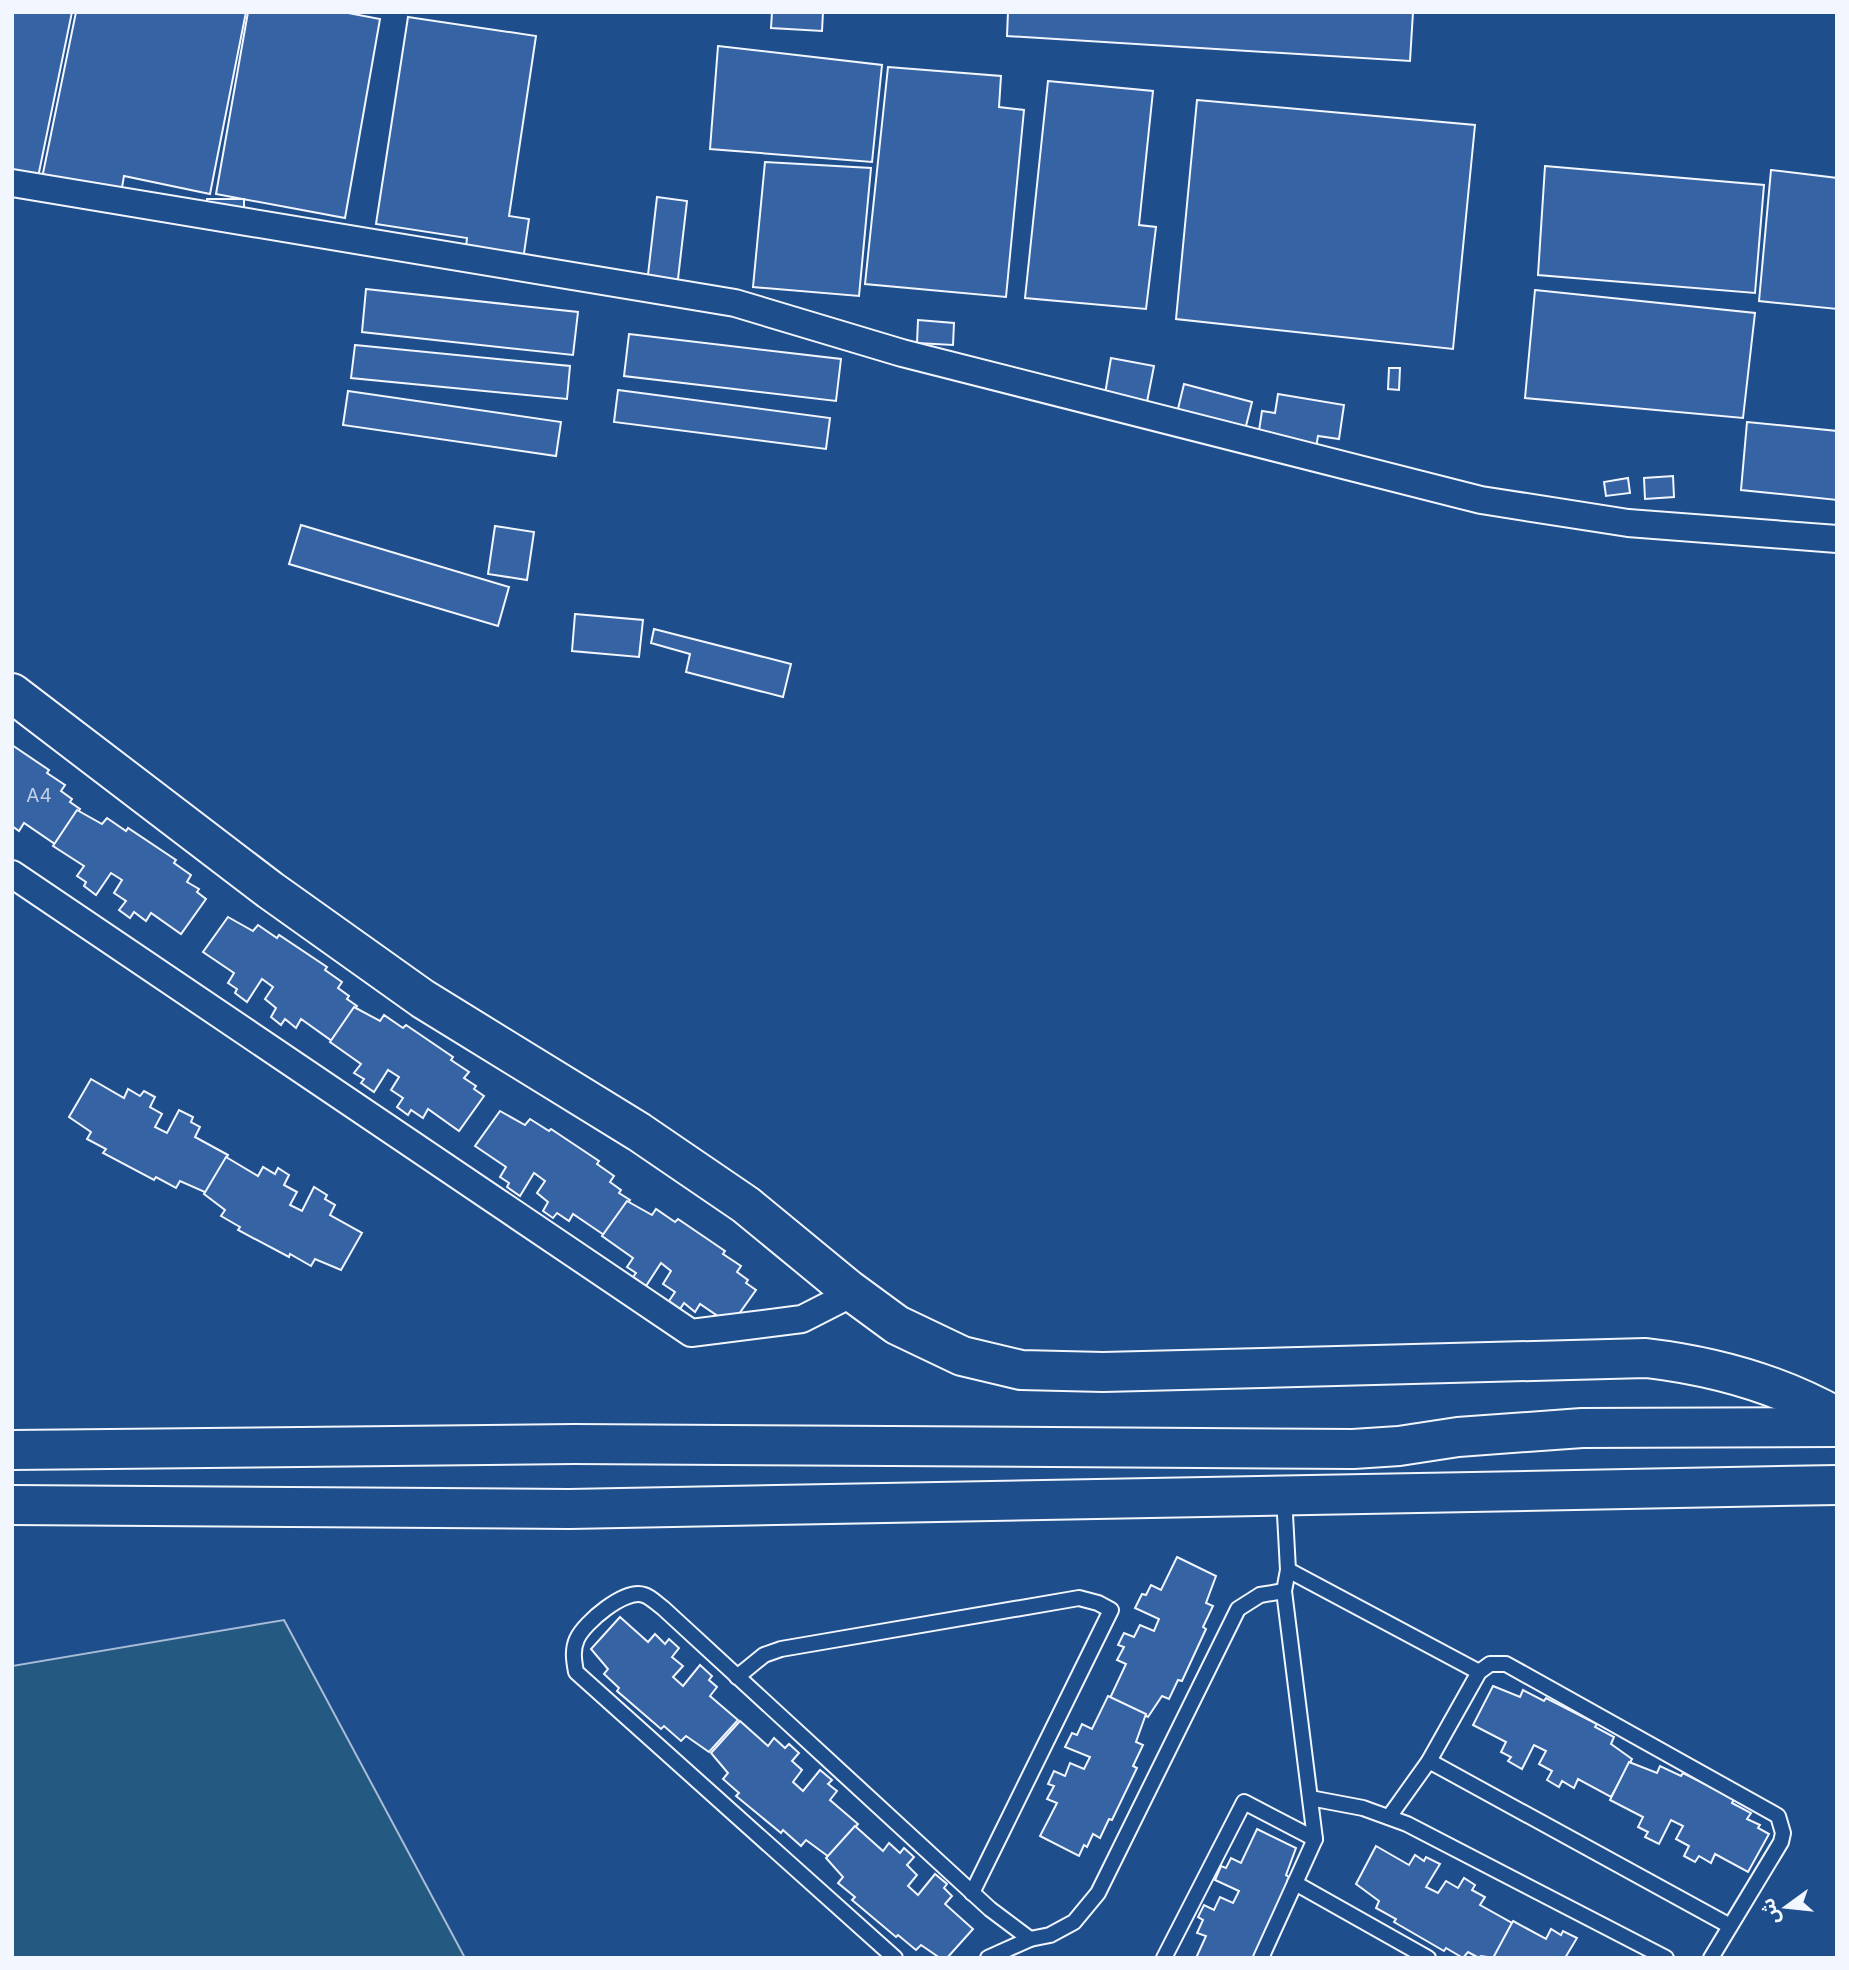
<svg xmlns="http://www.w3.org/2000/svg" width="1849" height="1970" viewBox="0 0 1849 1970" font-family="Inter,'Noto Sans Arabic',sans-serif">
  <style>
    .green { fill: #245a82; stroke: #a8bbd7; stroke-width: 2 }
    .building { fill: #3563a3; stroke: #f2f6ff; stroke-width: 2 }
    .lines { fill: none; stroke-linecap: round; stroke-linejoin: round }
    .lane-casing { stroke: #f2f6ff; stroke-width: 18 }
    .street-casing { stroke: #f2f6ff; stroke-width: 30 }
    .secondary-casing { stroke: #f2f6ff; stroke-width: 42 }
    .lane { stroke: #1f4e8c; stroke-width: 14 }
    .street { stroke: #1f4e8c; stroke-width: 26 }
    .secondary { stroke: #1f4e8c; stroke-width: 38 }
    .labels { text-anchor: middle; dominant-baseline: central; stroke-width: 5; stroke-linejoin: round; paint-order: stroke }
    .number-label { font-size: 19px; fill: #c3d1e8 }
  </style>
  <rect width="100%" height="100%" fill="#1f4e8c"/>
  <path class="green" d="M 284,1620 L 465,1958 L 12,1958 L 12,1666 Z"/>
  <g class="building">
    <path d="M 12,12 L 72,12 L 37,182 L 12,177 Z"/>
    <path d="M 76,12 L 246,12 L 210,194 L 124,176 L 120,199 L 41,183 Z"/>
    <path d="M 248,12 L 343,12 L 380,19 L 345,218 L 216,194 Z"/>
    <path d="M 772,12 L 823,12 L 822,31 L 771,28 Z"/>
    <path d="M 1008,12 L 1413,12 L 1410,61 L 1007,36 Z"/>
    <path d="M 408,17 L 536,36 L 509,216 L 529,219 L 521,274 L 464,265 L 467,238 L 376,224 Z"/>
    <path d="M 718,46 L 882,65 L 872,162 L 710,149 Z"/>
    <path d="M 888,67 L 1001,76 L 999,107 L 1024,110 L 1006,297 L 865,284 Z"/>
    <path d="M 1048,81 L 1153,91 L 1139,225 L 1156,227 L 1146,309 L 1025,298 Z"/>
    <path d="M 1197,100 L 1475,125 L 1453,349 L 1176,319 Z"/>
    <path d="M 765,162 L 871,168 L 859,296 L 753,287 Z"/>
    <path d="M 1545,166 L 1764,185 L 1755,293 L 1538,275 Z"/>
    <path d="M 1771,170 L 1837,178 L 1837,309 L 1759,301 Z"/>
    <path d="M 657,197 L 687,201 L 676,296 L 646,292 Z"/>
    <rect x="207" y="199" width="37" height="20"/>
    <path d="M 366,289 L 578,312 L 573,355 L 362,332 Z"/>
    <path d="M 1535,290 L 1755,313 L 1743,418 L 1525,398 Z"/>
    <path d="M 918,320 L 954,323 L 953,345 L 917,343 Z"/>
    <path d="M 629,334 L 841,359 L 836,401 L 624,376 Z"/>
    <path d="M 355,345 L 570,366 L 567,399 L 351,378 Z"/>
    <path d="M 1111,358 L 1154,366 L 1147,402 L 1105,394 Z"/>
    <path d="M 1389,368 L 1400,368 L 1399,390 L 1388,389 Z"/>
    <path d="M 1184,384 L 1252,402 L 1245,430 L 1177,413 Z"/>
    <path d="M 618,390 L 830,418 L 826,449 L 614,422 Z"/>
    <path d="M 348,391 L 561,422 L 556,456 L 343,425 Z"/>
    <path d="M 1278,394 L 1344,405 L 1339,439 L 1318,436 L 1315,454 L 1257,444 L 1262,411 L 1275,413 Z"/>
    <path d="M 1747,422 L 1837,431 L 1837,500 L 1741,490 Z"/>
    <path d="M 1673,476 L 1674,497 L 1645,499 L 1644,478 Z"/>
    <path d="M 1628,478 L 1630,493 L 1606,496 L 1604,482 Z"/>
    <path d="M 301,525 L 509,587 L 498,626 L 289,564 Z"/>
    <path d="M 495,526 L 534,532 L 527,580 L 488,574 Z"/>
    <path d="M 575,614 L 643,620 L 639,657 L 572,651 Z"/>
    <path d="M 654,629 L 791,664 L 783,697 L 686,672 L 690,654 L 651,643 Z"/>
    <path d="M 12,745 L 49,770 L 47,773 L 65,785 L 61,791 L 72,799 L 70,802 L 80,809 L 55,844 L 24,823 L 19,831 L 12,826 Z"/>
    <path d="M 77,810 L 102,824 L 107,818 L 126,831 L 128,828 L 176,860 L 174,863 L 191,875 L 187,882 L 199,889 L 197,892 L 206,899 L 181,934 L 151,913 L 146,921 L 134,912 L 130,918 L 119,910 L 126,901 L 114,893 L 122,880 L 111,873 L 96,895 L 84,886 L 86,882 L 77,876 L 84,866 L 53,846 Z"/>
    <path d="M 228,917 L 253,931 L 258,925 L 277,938 L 279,935 L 327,967 L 325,970 L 342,982 L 338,988 L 349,996 L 347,999 L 357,1006 L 332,1041 L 301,1019 L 296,1028 L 285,1019 L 281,1025 L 271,1017 L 276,1008 L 265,999 L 273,987 L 262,979 L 247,1002 L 235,993 L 237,989 L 228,983 L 234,973 L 203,952 Z"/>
    <path d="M 354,1007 L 380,1021 L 384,1015 L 403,1028 L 406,1025 L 453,1057 L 451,1060 L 469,1072 L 464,1078 L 476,1086 L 474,1089 L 484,1096 L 459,1131 L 428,1109 L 423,1118 L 411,1110 L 408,1115 L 397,1107 L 403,1098 L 391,1090 L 399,1077 L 388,1070 L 374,1092 L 361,1083 L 364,1079 L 354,1073 L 361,1064 L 330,1042 Z"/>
    <path d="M 91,1079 L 124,1098 L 128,1089 L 140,1096 L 144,1091 L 155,1097 L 150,1107 L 162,1114 L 155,1127 L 167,1133 L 179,1110 L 193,1117 L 191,1122 L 200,1127 L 195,1137 L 228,1155 L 207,1193 L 180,1181 L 176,1188 L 156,1177 L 154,1180 L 103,1153 L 106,1149 L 87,1139 L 91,1132 L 69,1117 Z"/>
    <path d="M 500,1111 L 525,1125 L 530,1119 L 549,1131 L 551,1129 L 599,1161 L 597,1164 L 614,1176 L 610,1182 L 621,1190 L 619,1193 L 630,1200 L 604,1235 L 573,1214 L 569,1221 L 557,1213 L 553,1218 L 543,1211 L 548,1202 L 537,1193 L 545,1181 L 534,1173 L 520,1196 L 507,1187 L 509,1183 L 500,1177 L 506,1167 L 475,1146 Z"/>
    <path d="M 226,1157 L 258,1176 L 263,1167 L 275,1174 L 278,1168 L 289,1175 L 284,1185 L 297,1192 L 290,1205 L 302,1211 L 314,1187 L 327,1195 L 325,1199 L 335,1205 L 330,1215 L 362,1233 L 341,1270 L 315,1259 L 311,1266 L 290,1254 L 289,1257 L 238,1230 L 240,1227 L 221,1216 L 225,1210 L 204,1194 Z"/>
    <path d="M 627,1201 L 652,1215 L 656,1209 L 675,1222 L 678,1219 L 725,1251 L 723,1254 L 741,1266 L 737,1272 L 748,1280 L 746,1283 L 756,1290 L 731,1325 L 700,1304 L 695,1312 L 684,1303 L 680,1309 L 669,1301 L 675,1292 L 663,1284 L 671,1271 L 661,1263 L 646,1286 L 633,1277 L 636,1273 L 627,1267 L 633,1258 L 602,1236 Z"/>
    <path d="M 1177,1557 L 1216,1576 L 1206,1603 L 1213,1606 L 1203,1627 L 1206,1629 L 1182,1681 L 1178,1680 L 1169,1699 L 1162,1696 L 1148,1717 L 1110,1698 L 1126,1664 L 1117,1660 L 1124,1647 L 1118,1645 L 1124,1633 L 1134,1637 L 1140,1625 L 1154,1631 L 1159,1619 L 1135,1608 L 1142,1594 L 1146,1595 L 1151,1585 L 1161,1590 Z"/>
    <path d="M 620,1617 L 648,1642 L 655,1634 L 665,1644 L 669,1639 L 679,1648 L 672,1657 L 683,1666 L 673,1677 L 683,1686 L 700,1665 L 712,1676 L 709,1680 L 717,1687 L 710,1696 L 738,1720 L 709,1752 L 686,1736 L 681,1741 L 664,1726 L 661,1729 L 617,1691 L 619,1688 L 604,1674 L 608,1669 L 591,1649 Z"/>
    <path d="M 1493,1686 L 1520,1697 L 1523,1690 L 1544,1701 L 1546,1698 L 1597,1724 L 1595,1727 L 1614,1737 L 1611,1744 L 1632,1759 L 1611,1797 L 1578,1779 L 1574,1788 L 1562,1781 L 1559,1787 L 1547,1780 L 1552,1771 L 1539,1764 L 1546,1751 L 1534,1745 L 1522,1769 L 1508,1761 L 1511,1757 L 1501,1752 L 1506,1742 L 1473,1725 Z"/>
    <path d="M 1108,1696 L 1146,1714 L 1136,1742 L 1143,1745 L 1133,1766 L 1137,1768 L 1112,1820 L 1109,1819 L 1100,1838 L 1093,1834 L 1087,1847 L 1084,1845 L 1079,1856 L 1040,1836 L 1057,1803 L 1047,1799 L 1054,1786 L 1048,1784 L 1054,1771 L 1065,1776 L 1070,1763 L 1084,1769 L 1090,1757 L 1065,1747 L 1072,1733 L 1077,1735 L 1082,1724 L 1092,1729 Z"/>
    <path d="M 740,1721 L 768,1746 L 774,1738 L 785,1748 L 789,1744 L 799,1753 L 792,1761 L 802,1770 L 793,1782 L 803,1791 L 820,1770 L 832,1780 L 828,1784 L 837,1791 L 830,1800 L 858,1824 L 829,1857 L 806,1840 L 801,1846 L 783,1830 L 781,1833 L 736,1796 L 739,1793 L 723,1779 L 728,1773 L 711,1753 Z"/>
    <path d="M 1629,1762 L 1657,1773 L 1660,1766 L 1681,1776 L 1683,1773 L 1734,1799 L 1732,1803 L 1751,1813 L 1747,1819 L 1760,1825 L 1758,1828 L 1769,1834 L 1748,1872 L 1715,1854 L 1711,1863 L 1699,1856 L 1695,1862 L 1684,1856 L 1689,1846 L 1676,1839 L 1683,1826 L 1671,1820 L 1659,1844 L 1645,1837 L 1648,1832 L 1638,1827 L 1643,1817 L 1610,1800 Z"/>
    <path d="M 855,1826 L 883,1851 L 889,1843 L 900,1853 L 904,1848 L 914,1857 L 907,1865 L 917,1875 L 908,1886 L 918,1895 L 935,1874 L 947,1884 L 944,1888 L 952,1896 L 945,1904 L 973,1929 L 947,1958 L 940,1958 L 921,1945 L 916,1950 L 898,1935 L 896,1937 L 852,1900 L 855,1897 L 838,1883 L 843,1877 L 826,1858 Z"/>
    <path d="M 1257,1829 L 1296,1848 L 1286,1875 L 1292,1879 L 1255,1958 L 1196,1958 L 1206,1936 L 1197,1933 L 1203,1920 L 1198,1917 L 1204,1905 L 1214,1910 L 1220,1897 L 1233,1903 L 1239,1891 L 1215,1880 L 1221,1866 L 1226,1868 L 1231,1858 L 1241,1863 Z"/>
    <path d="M 1376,1846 L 1409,1865 L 1415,1855 L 1424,1861 L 1426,1857 L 1440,1864 L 1426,1887 L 1438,1893 L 1446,1881 L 1458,1888 L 1464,1878 L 1475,1885 L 1472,1890 L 1485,1897 L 1480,1905 L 1512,1923 L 1494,1958 L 1481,1956 L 1479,1958 L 1468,1952 L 1463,1958 L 1446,1948 L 1444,1951 L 1394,1922 L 1396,1919 L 1376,1908 L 1379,1901 L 1356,1884 Z"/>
    <path d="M 1513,1921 L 1546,1939 L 1551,1929 L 1561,1935 L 1563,1931 L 1577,1938 L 1565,1958 L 1493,1958 Z"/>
  </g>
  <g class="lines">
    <g class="lane-casing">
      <g id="lane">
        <path d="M 1288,1570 L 1479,1672"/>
        <path d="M 737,1677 L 764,1655 L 781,1649 L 1079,1598 L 1098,1603 L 1111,1610 L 972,1893"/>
        <path d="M 1429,1761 L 1730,1926"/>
        <path d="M 1310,1798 L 1363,1808 L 1407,1824 L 1666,1958"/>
        <path d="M 1389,1817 L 1429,1761 L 1479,1672 L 1490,1664 L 1506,1664 L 1778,1816 L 1783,1833 L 1781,1842 L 1711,1958"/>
        <path d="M 1295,1883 L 1428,1958"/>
        <path d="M 895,1958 L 576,1672 C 574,1661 572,1650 577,1639 C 584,1623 625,1588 644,1595 C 651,1597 657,1604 663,1608 L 990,1909 L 1030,1939"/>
        <path d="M 988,1958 L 1030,1939 L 1050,1935 L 1074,1922 L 1098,1893 L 1238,1609 L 1260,1595 L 1284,1591"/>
        <path d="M 1164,1958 L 1244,1802 L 1315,1839"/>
        <path d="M 1261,1958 L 1315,1839 L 1284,1591 L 1288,1570 L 1284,1496"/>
      </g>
    </g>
    <g class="street-casing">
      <g id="street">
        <path d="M 12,183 L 735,303 L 902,353 L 1481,500 L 1628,523 L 1837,539"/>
        <path d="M 12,874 L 691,1333 L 802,1319 L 853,1293"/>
      </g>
    </g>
    <g class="secondary-casing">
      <g id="secondary">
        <path d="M 12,693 L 270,890 L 423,999 L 639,1132 L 746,1205 L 848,1289 L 897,1325 L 962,1356 L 1021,1370 L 1103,1372 L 1646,1358 C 1714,1366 1777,1383 1837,1417"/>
        <path d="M 12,1450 L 574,1444 L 1353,1449 L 1399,1446 L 1458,1437 L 1582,1428 L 1837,1427"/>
        <path d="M 12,1505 L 569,1509 L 1837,1485"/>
      </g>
    </g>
    <use href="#lane" class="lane"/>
    <use href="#street" class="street"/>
    <use href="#secondary" class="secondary"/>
  </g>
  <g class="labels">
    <g class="number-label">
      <text x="39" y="795">A4</text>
    </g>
  </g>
  <rect width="1849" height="1970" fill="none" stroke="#f2f6ff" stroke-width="28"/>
  <g transform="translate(1786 1907) rotate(255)" stroke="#1f4e8c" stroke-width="5" paint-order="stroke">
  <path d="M0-5L12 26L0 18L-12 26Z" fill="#f2f6ff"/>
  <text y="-10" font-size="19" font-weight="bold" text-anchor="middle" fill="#f2f6ff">ش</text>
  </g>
</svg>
